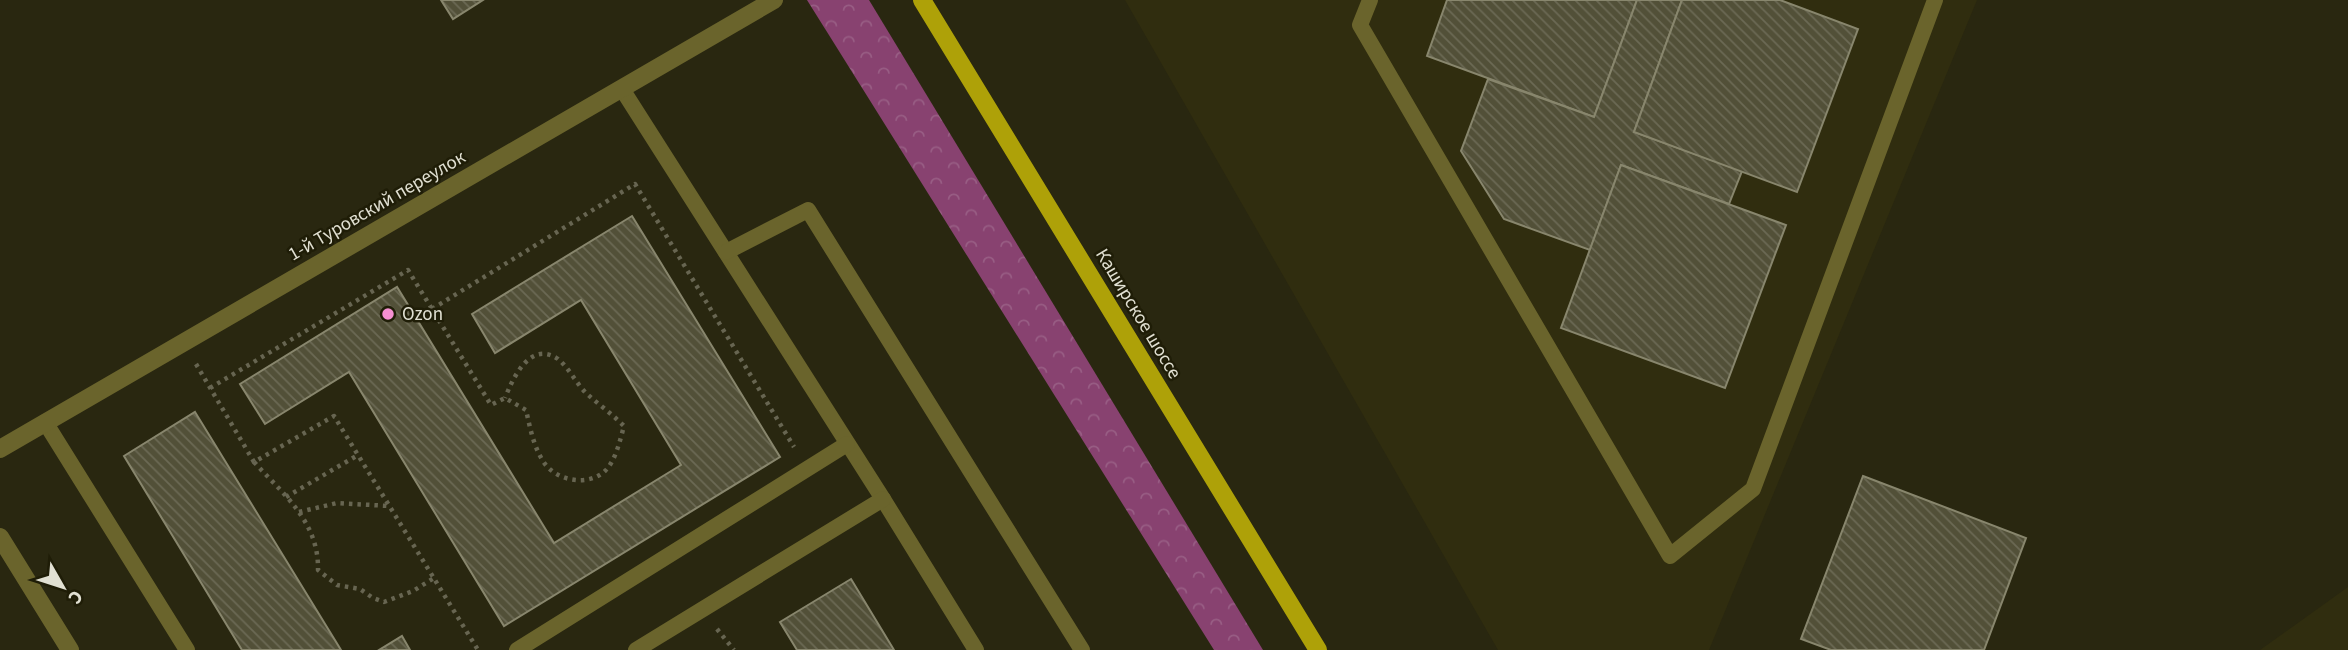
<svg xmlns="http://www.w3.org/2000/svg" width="2348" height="650" viewBox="0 0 2348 650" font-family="'Source Sans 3',sans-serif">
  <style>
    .built { fill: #302d0f }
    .forest { fill: url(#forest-crowns) }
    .building { fill: url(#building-back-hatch); stroke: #88866d; stroke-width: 2 }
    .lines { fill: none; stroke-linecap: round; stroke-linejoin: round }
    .path { stroke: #676551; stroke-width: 4.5; stroke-dasharray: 3.5 5; stroke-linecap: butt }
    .lane { stroke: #6a642c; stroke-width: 16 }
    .street { stroke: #6a642c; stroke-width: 18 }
    .primary { stroke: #aea108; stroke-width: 18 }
    .poi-dot { fill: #f590d1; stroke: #1f1d07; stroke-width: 2.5 }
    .labels { text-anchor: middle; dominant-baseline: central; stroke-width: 5; stroke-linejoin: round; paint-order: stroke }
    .street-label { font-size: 19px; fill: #e1e0d2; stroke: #1f1d07 }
    .poi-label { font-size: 19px; fill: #e1e0d2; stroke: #1f1d07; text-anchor: start }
  </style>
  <defs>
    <pattern id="forest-crowns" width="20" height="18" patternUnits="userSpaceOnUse" patternTransform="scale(1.75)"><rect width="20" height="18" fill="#884270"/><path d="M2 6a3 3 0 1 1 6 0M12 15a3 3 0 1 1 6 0" fill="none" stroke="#985d84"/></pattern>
    <pattern id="building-back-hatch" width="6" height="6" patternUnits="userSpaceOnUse" patternTransform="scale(1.75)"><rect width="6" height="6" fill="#525038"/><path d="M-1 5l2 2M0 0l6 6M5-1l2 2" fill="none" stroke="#6b6954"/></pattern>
  </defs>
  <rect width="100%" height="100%" fill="#292710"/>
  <g class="built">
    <path d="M 1125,0 L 1977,0 L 1709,650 L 1498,650 Z"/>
    <path d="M 2348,587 L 2348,650 L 2260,650 Z"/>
  </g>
  <path class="forest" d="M 807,0 L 869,0 L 1263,650 L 1214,650 Z"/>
  <g class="building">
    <path d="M 441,0 L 483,0 L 453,19 Z"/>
    <path d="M 1447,0 L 1637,0 L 1594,117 L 1427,56 Z"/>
    <path d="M 1637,0 L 1682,0 L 1634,132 L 1742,171 L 1729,204 L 1621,165 L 1590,250 L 1504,219 L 1461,151 L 1488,79 L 1594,117 Z"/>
    <path d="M 1682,0 L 1780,0 L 1858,29 L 1797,192 L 1634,132 Z"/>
    <path d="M 1621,165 L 1786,225 L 1725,388 L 1561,328 Z"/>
    <path d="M 632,216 L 780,457 L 504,626 L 349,372 L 265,424 L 240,384 L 397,287 L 554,543 L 681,465 L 581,300 L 495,353 L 472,314 Z"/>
    <path d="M 195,412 L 341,650 L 242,650 L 124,456 Z"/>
    <path d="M 1863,476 L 2026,538 L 1984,650 L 1831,650 L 1801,639 Z"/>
    <path d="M 851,579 L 894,650 L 797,650 L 780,622 Z"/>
    <path d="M 402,636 L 410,650 L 379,650 Z"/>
  </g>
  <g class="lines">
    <g class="path">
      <path d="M 432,309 L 635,184 L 794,447"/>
      <path d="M 196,364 L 254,462 L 334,416 L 478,650"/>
      <path d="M 210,388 L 408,270 L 491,405 L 505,398 L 526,410 C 530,427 533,445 543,461 C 555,481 588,487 605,471 C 616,460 620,440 624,426 C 612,414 598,404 586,393 C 576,383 569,368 558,359 C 530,340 513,378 505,398"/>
      <path d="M 254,462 C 284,495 319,522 318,570 L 337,585 L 360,589 L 373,598 L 384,602 L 413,591 L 434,578"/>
      <path d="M 286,497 L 358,455"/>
      <path d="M 299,512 L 337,503 L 389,506"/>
      <path d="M 717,629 L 734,650"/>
    </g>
    <g class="lane">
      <path d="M 1370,0 L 1360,25 L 1670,556 L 1753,489 L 1935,0"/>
      <path d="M 622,89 L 883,499 L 976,650"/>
      <path d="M 726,252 L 808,210 L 1082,650"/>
      <path d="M 45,422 L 187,650"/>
      <path d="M 517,650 L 847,444"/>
      <path d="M 636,650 L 883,499"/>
    </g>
    <g class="street">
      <path d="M 0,449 L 774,0"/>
      <path d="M 0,537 L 70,650"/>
    </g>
    <path class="primary" d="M 922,0 L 1318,650"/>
  </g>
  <circle class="poi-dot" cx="388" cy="314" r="7"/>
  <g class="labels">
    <g class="street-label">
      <text transform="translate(377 206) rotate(-30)">1-й Туровский переулок</text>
      <text transform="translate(1138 314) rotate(59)">Каширское шоссе</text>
    </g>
    <g class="poi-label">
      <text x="402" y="314">Ozon</text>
    </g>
  </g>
  <g transform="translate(63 587) rotate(129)" stroke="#1f1d07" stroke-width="5" paint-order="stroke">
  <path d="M0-5L12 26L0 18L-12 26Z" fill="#e1e0d2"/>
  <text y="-10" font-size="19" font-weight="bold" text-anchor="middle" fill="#e1e0d2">С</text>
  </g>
</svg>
